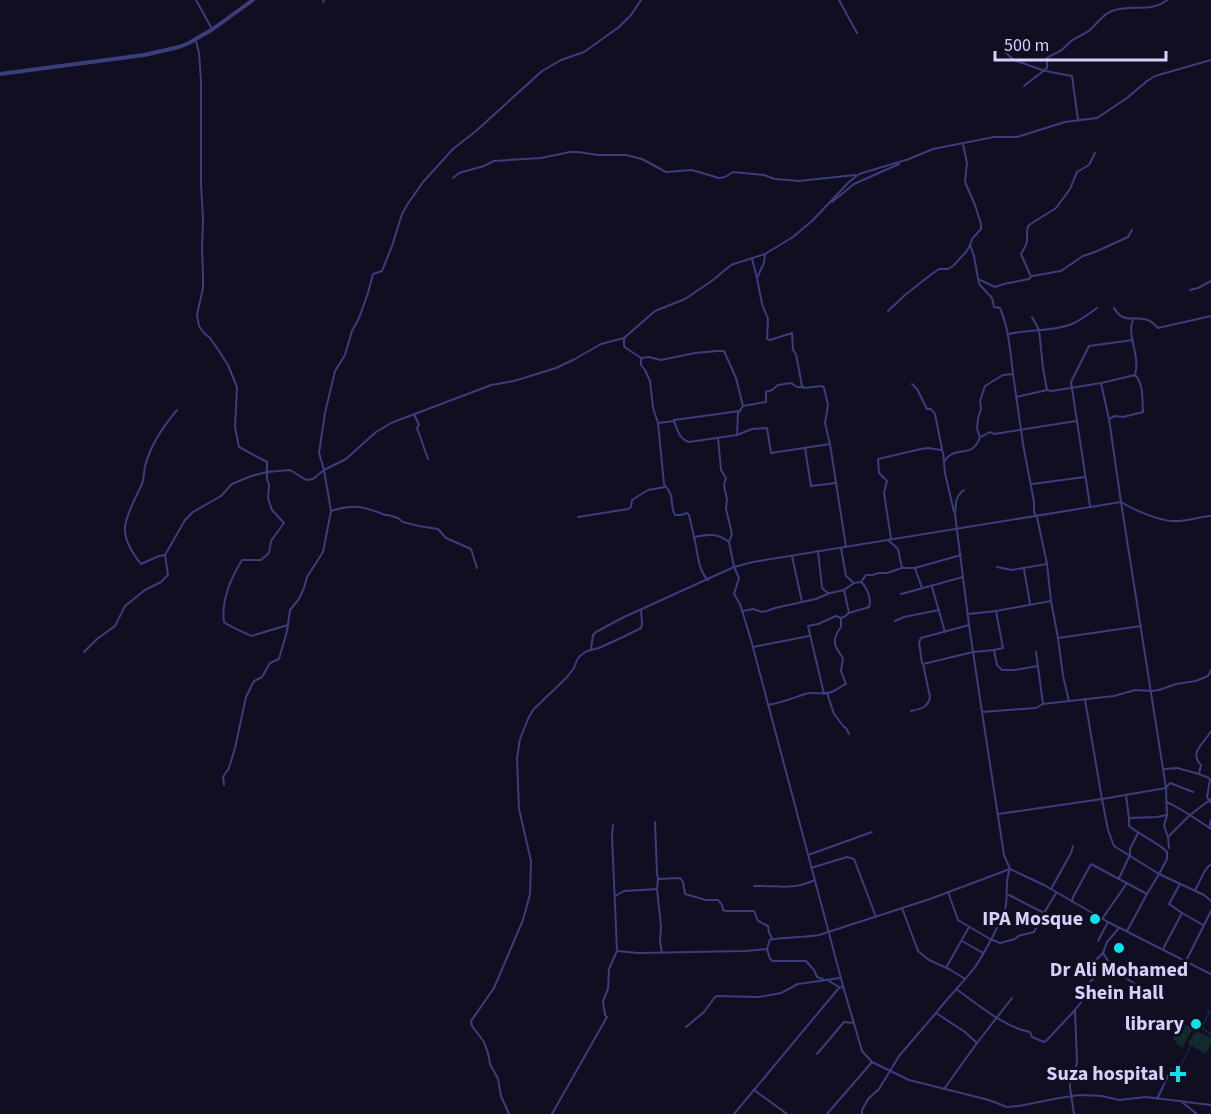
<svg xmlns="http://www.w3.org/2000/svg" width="1211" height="1114" viewBox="0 0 1211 1114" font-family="'Source Sans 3',sans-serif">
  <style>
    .green { fill: #122a28 }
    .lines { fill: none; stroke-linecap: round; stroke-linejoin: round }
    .stream { stroke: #112947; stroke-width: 1.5 }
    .minor { stroke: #3c3d7d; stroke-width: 2 }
    .tertiary { stroke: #3c3d7d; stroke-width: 4 }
    .poi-dot { fill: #0de1ec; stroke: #110e21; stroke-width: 2 }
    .labels { text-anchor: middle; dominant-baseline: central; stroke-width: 6; stroke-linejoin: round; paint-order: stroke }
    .poi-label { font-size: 20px; font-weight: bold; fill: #d4d1fc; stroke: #110e21; text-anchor: end }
  </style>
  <rect width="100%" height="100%" fill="#110e21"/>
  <g class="green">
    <path d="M 1179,1021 L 1191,1028 L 1192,1030 L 1182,1048 C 1169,1038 1173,1034 1179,1021 Z"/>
    <path d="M 1199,1032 L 1211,1038 L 1211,1044 L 1206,1054 L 1188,1044 L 1194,1033 Z"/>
  </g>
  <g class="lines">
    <g class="stream">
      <path d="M 1211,1007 L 1211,1008"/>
      <path d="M 1207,1013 L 1208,1011 L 1210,1012 L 1202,1026 L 1203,1029 L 1211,1034"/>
      <path d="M 1174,1039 L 1175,1032 L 1179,1023 L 1189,1028"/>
      <path d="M 1191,1045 L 1193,1043 L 1200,1042 L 1198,1034 L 1207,1037 L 1208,1040"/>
      <path d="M 1182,1063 L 1190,1047"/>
    </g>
    <g class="minor">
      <path d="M 196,0 L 212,29"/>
      <path d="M 839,0 L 857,33"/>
      <path d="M 323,2 L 324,0"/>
      <path d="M 196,41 L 199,53 L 201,81 L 201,184 L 203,219 L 202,248 L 203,275 L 203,288 L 197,315 L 199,326 L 204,333 L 210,338 L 219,351 L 228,365 L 237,387 L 235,427 L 239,447 L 267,462 L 267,479 L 269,485 L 268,498 L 272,510 L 284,523 L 271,541 L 269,553 L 261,560 L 242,560 C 231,578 221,601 224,622 C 232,628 242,631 251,636 L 288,625"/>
      <path d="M 1005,52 L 1014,60 L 1045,71 L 1072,76 L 1078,120"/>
      <path d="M 1024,86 L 1047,68 L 1047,58 C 1051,55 1055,54 1060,51 C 1064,49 1066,45 1070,42 C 1075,38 1081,36 1087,32 C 1096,26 1101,15 1112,11 C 1130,4 1152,13 1167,0"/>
      <path d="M 453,178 L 459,173 L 484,166 L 494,161 L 541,158 L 570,152 L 578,152 L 598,155 L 626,155 L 642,159 L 666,172 L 692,170 L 719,178 L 725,177 L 733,172 L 764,175 L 775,179 L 799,181 L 855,175"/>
      <path d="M 832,202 L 854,184 L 899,164"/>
      <path d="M 752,259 L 757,278 L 762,304 L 768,319 L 767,339 L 770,340 L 792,333 L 793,350 L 796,354 L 802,386 L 804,388 L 822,386 L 824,388 L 828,405 L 825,423 L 830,444"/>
      <path d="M 1032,276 L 1061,271 L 1083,256 L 1095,252 L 1128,237 L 1132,230"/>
      <path d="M 757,278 L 764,263 L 765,254"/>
      <path d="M 980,280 L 995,287 L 1004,284 L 1029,279 L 1031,277 L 1021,254 C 1023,250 1026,246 1027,242 C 1028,235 1025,231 1029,225 L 1056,208 L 1070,189 L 1077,172 L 1089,165 L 1095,153"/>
      <path d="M 1190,290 L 1198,288 L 1211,281"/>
      <path d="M 1114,308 C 1124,326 1137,314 1150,321 C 1153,323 1156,326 1158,328 L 1211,316"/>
      <path d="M 888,311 L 905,295 L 929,276 L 939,269 L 948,269 L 953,266 L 966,252 L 970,245 L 972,239 L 981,229 L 981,224 L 975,205 L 965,182 L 967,163 L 963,144"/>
      <path d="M 1032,317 L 1039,330 L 1043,368 L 1047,390 L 1052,391 L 1101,383 L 1135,375"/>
      <path d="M 1009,334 C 1030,329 1052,332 1072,324 C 1081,320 1089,314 1097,308"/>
      <path d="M 624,338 L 624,346 L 626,348 L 641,358 L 641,365 L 645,370 L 650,381 L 653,408 L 658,423 L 664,484 C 665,486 668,489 669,491 C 674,499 670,507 675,515 L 681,515 L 687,513 L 689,515 L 694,537 C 708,534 718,533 729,542 L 734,567 L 739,578 L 734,594 L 740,604 L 751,640 L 843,986"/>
      <path d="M 641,358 L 649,357 L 661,360 L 695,353 L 717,351 L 724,351 L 736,378 L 743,406"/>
      <path d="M 1013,374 L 1023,444 L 1034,502 L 1034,512 L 1037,517 L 1047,564 L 1051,601 L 1058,638 L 1063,676 L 1069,701"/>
      <path d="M 1101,383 L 1109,419 L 1121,502 C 1134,510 1157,520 1172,521 C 1185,522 1198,517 1211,516"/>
      <path d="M 912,384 L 917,389 L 927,409 L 931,409 L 935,414 L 942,449"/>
      <path d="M 1016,397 L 1047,390"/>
      <path d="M 414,414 L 419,425 L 417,428 L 428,459"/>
      <path d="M 1109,419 L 1115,416 L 1123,417 L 1143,412 L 1143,411 C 1142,399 1144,384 1135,375 C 1141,356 1126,335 1133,320"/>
      <path d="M 674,420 L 740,411"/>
      <path d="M 658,423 L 674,421 C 677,429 679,439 689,442 L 737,435 L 738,413 L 743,406 L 766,402 L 766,392 L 772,390 L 778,385 L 791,383 L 797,387 L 803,387"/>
      <path d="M 737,435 L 752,429 L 767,428 L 771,453 L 830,444 L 846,547"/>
      <path d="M 981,437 L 990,432 L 994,434 L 1076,421"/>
      <path d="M 718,438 L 721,470 L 726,478 L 724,485 L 727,500 L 726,509 L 732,534 L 729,542"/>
      <path d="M 805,448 L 811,486 L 836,483"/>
      <path d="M 944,462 C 955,443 972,461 980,437 L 977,429 L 978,418 L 981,409 L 980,401 L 985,386 L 1003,375 L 1013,374 C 1010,351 1009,329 1000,308 L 994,307 L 992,298 L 979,284 L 974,256 L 970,245"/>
      <path d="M 1032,484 L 1085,477"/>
      <path d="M 964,490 C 955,496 956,504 955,514 L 969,625 L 982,712 L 1036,708 L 1043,704 L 1114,696 L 1135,690 L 1151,691 L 1159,690 L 1176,684 L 1196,681 L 1208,676 L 1211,670"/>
      <path d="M 1090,506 L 1071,382 L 1089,346 L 1133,340"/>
      <path d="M 331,511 C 354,504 363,506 385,515 L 388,515 L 398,518 L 403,522 L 419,526 L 438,529 L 446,538 L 471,549 L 477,568"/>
      <path d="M 578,517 L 628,509 L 631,507 L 632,500 L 648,490 L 665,487"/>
      <path d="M 694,537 C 698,551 697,569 708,580"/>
      <path d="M 891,539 L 884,493 L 887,481 L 879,473 L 878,459 L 921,449 L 928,448 L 941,450 L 943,452 L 945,473 L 954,512"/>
      <path d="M 841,548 L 846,576 L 854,583"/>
      <path d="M 818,551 L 822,587 L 823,589 L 828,593"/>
      <path d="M 165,555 L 159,556 L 141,564 C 133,554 124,541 125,527 C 127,512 136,497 142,484 C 144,478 144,472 145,466 C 151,444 163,427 177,410"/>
      <path d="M 792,556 L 802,602"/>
      <path d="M 997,567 L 1012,570 L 1047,564"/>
      <path d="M 903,568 L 915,568 L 961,555"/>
      <path d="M 915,568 L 922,588"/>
      <path d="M 1024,569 L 1030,604"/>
      <path d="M 932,587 L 945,632"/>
      <path d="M 844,590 L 849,613"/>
      <path d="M 901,594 L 963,577"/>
      <path d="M 743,611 L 753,609 L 762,612 L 767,611 L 775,608 L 816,599 L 830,593 L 844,590 L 854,583 L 861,582 L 866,575 L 872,575 L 879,573 L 887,573 L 902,568 L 898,549 L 888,540"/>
      <path d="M 968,614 L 996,611 L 1051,601"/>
      <path d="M 895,621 L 904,617 L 939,610"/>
      <path d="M 1058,638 L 1141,626"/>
      <path d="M 753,647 L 809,636"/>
      <path d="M 591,649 L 593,635 L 596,632 L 622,618 L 734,567 L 753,562 L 1121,502 L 1166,788 L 1167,815 L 1164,826 L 1168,837"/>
      <path d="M 994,650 L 997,665 L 1002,670 L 1015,670 L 1038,666"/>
      <path d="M 84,652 L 97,639 L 115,626 L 125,606 L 145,590 L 161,582 L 168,575 L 165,555 L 185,520 L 193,512 L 221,496 L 232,484 L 251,476 L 267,472 L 290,470 L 306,480 L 313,479 L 324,470 L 346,459 L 376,432 L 391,423 L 478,390 L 491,385 L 514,381 L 556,368 L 575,359 L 601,344 L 624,338 L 655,311 L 685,299 L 713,280 L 731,265 L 765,254 L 793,237 L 813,220 L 849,182 L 859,174 L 909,159 L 933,149 L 994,137 L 1017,137 L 1065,122 L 1097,118 L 1127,98 L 1147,81 L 1155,76 L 1211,60"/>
      <path d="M 1036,652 L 1043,704"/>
      <path d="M 922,663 L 919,642 L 921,638 L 969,625"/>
      <path d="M 827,693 L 834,714 L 844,727 L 846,728 L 849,734"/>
      <path d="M 824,694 L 808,626 L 818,624 L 836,616 L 841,618 L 844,617 L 849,613 L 869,607 C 872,600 867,587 861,582"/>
      <path d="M 1085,700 L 1102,799 L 1166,788 L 1170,783 L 1193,792"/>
      <path d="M 768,705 C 781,703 793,698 805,694 C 814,691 824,696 834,691 C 838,689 841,686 846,684 L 841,671 L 843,658 C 834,646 831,640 841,627 L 841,619"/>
      <path d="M 911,711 C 920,709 928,708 930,697 L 923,664 L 973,652 L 994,650 L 1003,648 L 996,611"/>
      <path d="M 982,712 L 1004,855 L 1010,869 L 1044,885 L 1108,922 L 1211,974"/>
      <path d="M 1211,731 C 1205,743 1188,752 1201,765 L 1199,774 L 1209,778 L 1210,780 L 1207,797 L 1211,803"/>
      <path d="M 1164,769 L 1177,768 L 1199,774"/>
      <path d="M 224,785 L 223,777 L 229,768 L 235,748 L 246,697 L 254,681 L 262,677 L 270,663 L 279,659 L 287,631 L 290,610 L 299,599 L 304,588 L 307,577 L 323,552 L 331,511 L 324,470 L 319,453 L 325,413 L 335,371 L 345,355 L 352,331 L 359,318 L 368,293 L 373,274 L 382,271 L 392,246 L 402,214 L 407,205 L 423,182 L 453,149 L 476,131 L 542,71 L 561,60 L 584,52 L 619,27 L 631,15 L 641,0"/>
      <path d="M 1126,795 L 1129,818"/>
      <path d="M 1166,802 L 1173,805 L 1190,815 L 1211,799"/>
      <path d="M 998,814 L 1102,799 L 1108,830 L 1114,846 L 1159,874 L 1147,894 L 1091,864 L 1073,897 L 1072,902"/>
      <path d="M 1167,815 L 1157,817 L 1129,818 L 1129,826 C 1141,836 1156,841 1167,852 L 1167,859 L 1159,874 L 1204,895 L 1211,901"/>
      <path d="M 655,822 L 657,873 L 658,879 L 680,878 L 683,882 L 685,894 L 706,900 L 718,900 L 722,905 L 723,910 L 726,911 L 754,911 L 758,921 L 768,926 L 769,933 L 772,938"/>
      <path d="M 613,825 L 612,836 L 617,951"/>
      <path d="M 1209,828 L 1211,820"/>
      <path d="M 1169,848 L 1168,837 L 1190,815 L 1211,829"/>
      <path d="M 808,855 L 872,832"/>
      <path d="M 811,868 L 847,857 L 854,859 L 876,917"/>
      <path d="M 1119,878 L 1130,855 L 1130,849 L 1138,833"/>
      <path d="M 754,886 C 778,885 791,891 815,880"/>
      <path d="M 657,889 L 661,926 L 660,941 L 662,953"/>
      <path d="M 1051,889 L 1071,853 L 1073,846"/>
      <path d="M 1195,890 C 1201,881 1202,871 1211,864"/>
      <path d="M 948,892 L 958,920 L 990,939 L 1000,943 L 1015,939 L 1018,936 L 1034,932 L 1044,913"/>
      <path d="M 1009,895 L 1044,913 L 1056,893"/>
      <path d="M 615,896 L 624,891 L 657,889 L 658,879"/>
      <path d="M 902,908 L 918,951 L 929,960 L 949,969 L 965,979"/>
      <path d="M 1182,913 L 1203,925"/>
      <path d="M 1102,919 L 1127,883"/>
      <path d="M 1127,931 L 1147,894"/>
      <path d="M 962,941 L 983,953"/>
      <path d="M 1098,941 L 1108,922"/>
      <path d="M 767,949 L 770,959 L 773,961 L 806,961 L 814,970 L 817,977 L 823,979"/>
      <path d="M 1163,949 L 1182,913 L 1169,904 L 1180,884"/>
      <path d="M 1103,953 C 1114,973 1136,985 1155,996"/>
      <path d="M 1186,961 L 1211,911"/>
      <path d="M 946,968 L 969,927"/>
      <path d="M 829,981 L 839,987"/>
      <path d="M 956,989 C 978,1004 1003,1027 1030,1032 L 1032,1037 L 1044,1042 L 1047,1040 L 1075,1010"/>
      <path d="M 686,1027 L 704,1012 L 715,997 L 717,996 L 759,997 L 781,993 L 798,984 L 840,978"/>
      <path d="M 977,1043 L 965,1032 L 936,1013 C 948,997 963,983 975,967 C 984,954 1000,924 1005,909 C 1009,896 1004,881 1010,869"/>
      <path d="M 817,1054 L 844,1022 L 854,1023"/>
      <path d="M 944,1089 L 977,1043 L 1012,998"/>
      <path d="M 754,1090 L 787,1114"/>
      <path d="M 1157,1099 L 1171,1070"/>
      <path d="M 1183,1103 L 1197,1114"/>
      <path d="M 509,1114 L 501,1096 L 498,1079 L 490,1064 L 488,1053 L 484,1042 L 472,1026 L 471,1021 L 494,988 L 523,920 L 530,894 L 531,861 L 519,809 L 517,758 L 520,739 L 528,719 L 533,710 L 567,677 L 574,668 L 577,660 L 580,656 L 587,651 L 599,648 L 623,637 L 641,628 L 642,624 L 641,610"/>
      <path d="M 552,1114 L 607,1017 L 605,1015 L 603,1001 L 608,989 L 609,969 L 617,951 L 638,953 L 746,951 L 767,949 C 768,947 769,941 770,940 C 772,938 811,937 819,935 L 930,899 L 1010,869"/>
      <path d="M 734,1114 L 838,989 L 843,986 L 862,1051 L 872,1062 L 909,1080 L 989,1100 L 1007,1107 L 1019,1106 L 1059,1098 L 1080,1095 L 1102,1096 L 1119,1100 L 1146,1097 L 1211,1105"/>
      <path d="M 827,1114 L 872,1062"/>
      <path d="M 862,1114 L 862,1110 L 868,1099 L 879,1089 L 899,1056 L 936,1013"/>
      <path d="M 1074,1114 L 1070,1088 L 1070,1083 L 1075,1072 L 1077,1061 L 1075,1010 L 1086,996 L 1088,984 L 1093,979 L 1092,968 L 1093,963 L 1103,953 L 1107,942 L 1119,928"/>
    </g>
    <path class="tertiary" d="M 0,74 L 144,55 L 179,47 L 189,43 L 213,29 L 253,0"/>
  </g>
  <g class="poi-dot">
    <circle cx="1095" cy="919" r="6"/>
    <circle cx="1119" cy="948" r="6"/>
    <circle cx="1196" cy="1024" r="6"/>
    <path d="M1175 1065h6v6h6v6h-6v6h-6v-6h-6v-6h6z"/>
  </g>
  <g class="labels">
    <g class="poi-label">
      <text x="1083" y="919">IPA Mosque</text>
      <text x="1119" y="970" text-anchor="middle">Dr Ali Mohamed<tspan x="1119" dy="23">Shein Hall</tspan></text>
      <text x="1184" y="1024">library</text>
      <text x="1164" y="1074">Suza hospital</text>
    </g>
  </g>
  <path d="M995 51v9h171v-9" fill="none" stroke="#d4d1fc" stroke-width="3"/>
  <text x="1004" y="51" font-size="18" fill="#d4d1fc" stroke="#110e21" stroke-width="4.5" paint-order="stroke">500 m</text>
</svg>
